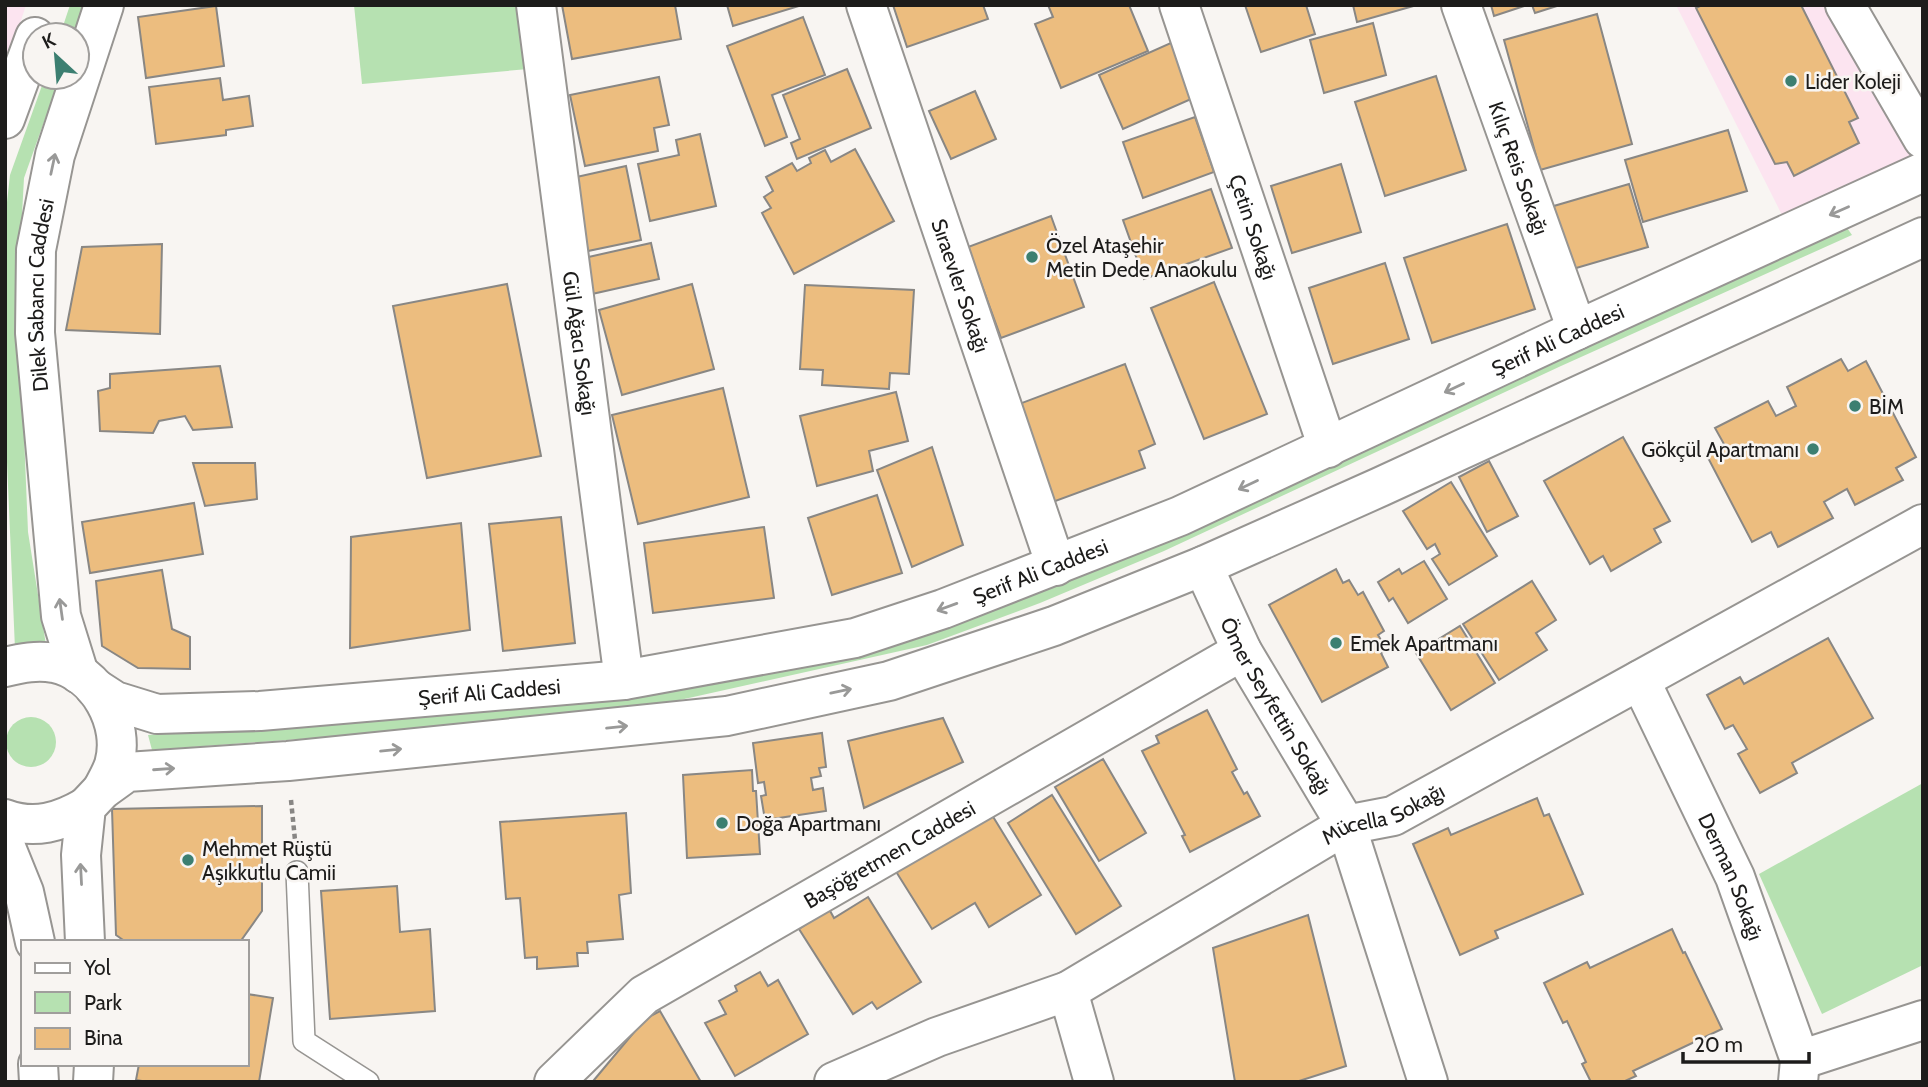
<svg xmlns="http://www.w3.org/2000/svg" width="1928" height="1087" viewBox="0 0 1928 1087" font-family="Cabin,sans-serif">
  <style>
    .education { fill: #fce4f0 }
    .green { fill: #b6e1b1 }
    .building { fill: #ecbd7f; stroke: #898784; stroke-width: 2 }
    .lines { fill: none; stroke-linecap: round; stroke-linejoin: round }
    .lane-casing { stroke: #979592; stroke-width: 24 }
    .street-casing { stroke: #979592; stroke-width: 42 }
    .secondary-casing { stroke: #979592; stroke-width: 42 }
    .path { stroke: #888684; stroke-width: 4.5; stroke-dasharray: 5 3.5; stroke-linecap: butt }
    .lane { stroke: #fff; stroke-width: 21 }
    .street { stroke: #fff; stroke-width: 38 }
    .secondary { stroke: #fff; stroke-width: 38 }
    .oneway { stroke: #999998 }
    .poi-dot { fill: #3c7f71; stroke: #f8f5f2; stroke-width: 2.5 }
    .labels { text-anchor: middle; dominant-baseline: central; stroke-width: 5; stroke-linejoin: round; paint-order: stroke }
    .poi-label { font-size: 21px; fill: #1d1c1b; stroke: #f8f5f2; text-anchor: start }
    .street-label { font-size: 21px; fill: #1d1c1b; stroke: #f8f5f2 }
  </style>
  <rect width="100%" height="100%" fill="#f8f5f2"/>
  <g class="education">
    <path d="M 5,5 L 26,5 L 5,70 Z"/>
    <path d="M 1676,5 L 1825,5 L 1912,157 L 1786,223 Z"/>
  </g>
  <g class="green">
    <path d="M 70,5 L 85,5 L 75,35 L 60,35 Z"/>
    <path d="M 354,5 L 518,5 L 528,69 L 362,84 Z"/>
    <path d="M 45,77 L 60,77 L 24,178 L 18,288 L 28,532 L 46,645 L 15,649 L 5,415 L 5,220 L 10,175 Z"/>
    <path d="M 1845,225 L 1852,235 L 1561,366 L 1164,551 L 1040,603 L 927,645 L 608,716 L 152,750 L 148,735 L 617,697 L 922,632 Z"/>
    <circle cx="31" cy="742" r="25"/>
    <path d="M 1923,783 L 1923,965 L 1822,1014 L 1759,874 Z"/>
  </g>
  <g class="building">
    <path d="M 562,5 L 675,5 L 681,39 L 572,59 Z"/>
    <path d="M 727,5 L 802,5 L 733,26 Z"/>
    <path d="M 893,5 L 983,5 L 988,19 L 907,47 Z"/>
    <path d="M 1048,5 L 1129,5 L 1148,51 L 1061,88 L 1035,24 L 1053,17 Z"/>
    <path d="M 1245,5 L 1306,5 L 1315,34 L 1261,52 Z"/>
    <path d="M 1353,5 L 1417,5 L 1357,22 Z"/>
    <path d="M 1491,5 L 1527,5 L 1494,16 Z"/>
    <path d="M 1532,5 L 1560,5 L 1535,13 Z"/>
    <path d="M 1702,5 L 1801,5 L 1858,118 L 1849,122 L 1859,143 L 1794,176 L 1787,162 L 1775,164 L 1696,8 Z"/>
    <path d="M 216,6 L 224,66 L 146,78 L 138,17 Z"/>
    <path d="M 1597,14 L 1632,144 L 1540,170 L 1504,40 Z"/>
    <path d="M 803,17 L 825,75 L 772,95 L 787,137 L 765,146 L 727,46 Z"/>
    <path d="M 1373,23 L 1386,75 L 1324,93 L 1310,40 Z"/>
    <path d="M 1173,42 L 1198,96 L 1123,129 L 1099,75 Z"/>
    <path d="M 847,69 L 871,128 L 797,159 L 791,143 L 800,139 L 783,95 Z"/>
    <path d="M 1436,76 L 1466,170 L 1385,196 L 1355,102 Z"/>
    <path d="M 659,77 L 669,125 L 654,128 L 658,151 L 585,166 L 570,95 Z"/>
    <path d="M 220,78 L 223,100 L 249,96 L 253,126 L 226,130 L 226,135 L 156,144 L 149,87 Z"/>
    <path d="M 975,91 L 996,139 L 951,159 L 929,111 Z"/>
    <path d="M 1195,117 L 1214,172 L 1143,198 L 1123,142 Z"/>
    <path d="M 1728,130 L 1747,191 L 1643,222 L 1625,160 Z"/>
    <path d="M 700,134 L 716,206 L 650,221 L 638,164 L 679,155 L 676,140 Z"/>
    <path d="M 855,149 L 894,221 L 794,274 L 762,213 L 771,208 L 764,197 L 773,191 L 766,177 L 792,163 L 797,171 L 811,163 L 809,158 L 825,150 L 831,162 Z"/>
    <path d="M 1341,164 L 1361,232 L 1292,253 L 1271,186 Z"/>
    <path d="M 626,166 L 641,240 L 588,251 L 572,178 Z"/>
    <path d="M 1629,184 L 1648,247 L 1566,271 L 1547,208 Z"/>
    <path d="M 1211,189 L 1232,248 L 1144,279 L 1123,220 Z"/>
    <path d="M 1051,216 L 1084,307 L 1001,338 L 968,247 Z"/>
    <path d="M 1507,224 L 1535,309 L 1432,343 L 1404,258 Z"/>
    <path d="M 651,243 L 659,279 L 592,294 L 584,258 Z"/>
    <path d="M 162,244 L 160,334 L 66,330 L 82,247 Z"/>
    <path d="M 1385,263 L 1409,339 L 1333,364 L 1309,288 Z"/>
    <path d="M 1214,282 L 1267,414 L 1204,439 L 1151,308 Z"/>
    <path d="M 507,284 L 541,456 L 427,478 L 393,306 Z"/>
    <path d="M 692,284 L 714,369 L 622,395 L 599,310 Z"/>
    <path d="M 805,285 L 914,290 L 909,374 L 890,373 L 889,389 L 822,385 L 823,370 L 800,369 Z"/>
    <path d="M 1841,359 L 1848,371 L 1866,361 L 1916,457 L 1896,468 L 1903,480 L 1855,505 L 1847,489 L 1824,502 L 1833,518 L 1778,547 L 1771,532 L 1752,542 L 1706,454 L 1724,444 L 1715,428 L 1768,401 L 1776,416 L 1796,406 L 1787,387 Z"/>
    <path d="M 1125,364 L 1155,444 L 1139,451 L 1145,468 L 1050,503 L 1014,406 Z"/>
    <path d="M 220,366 L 232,427 L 193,430 L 185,416 L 159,421 L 153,433 L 100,431 L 98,391 L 110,388 L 110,374 Z"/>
    <path d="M 723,388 L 749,497 L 638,524 L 612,415 Z"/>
    <path d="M 896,392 L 908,441 L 869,451 L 873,471 L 817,486 L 800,416 Z"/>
    <path d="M 1623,437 L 1670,521 L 1654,529 L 1661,542 L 1611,571 L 1603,556 L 1590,564 L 1544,481 Z"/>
    <path d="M 932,447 L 963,545 L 912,567 L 877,470 Z"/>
    <path d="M 1489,461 L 1518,516 L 1487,532 L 1459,477 Z"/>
    <path d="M 193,463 L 255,463 L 257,499 L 205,506 Z"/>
    <path d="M 1451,482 L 1497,556 L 1449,585 L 1432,559 L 1440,554 L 1435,544 L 1427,549 L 1403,511 Z"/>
    <path d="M 877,495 L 902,573 L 832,595 L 808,518 Z"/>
    <path d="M 194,503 L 203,554 L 90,573 L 82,522 Z"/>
    <path d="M 561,517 L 575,643 L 503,651 L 489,524 Z"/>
    <path d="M 461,523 L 470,630 L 350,648 L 351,537 Z"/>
    <path d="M 764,527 L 774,598 L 653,613 L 644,543 Z"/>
    <path d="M 1424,561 L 1447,599 L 1408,623 L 1393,598 L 1389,601 L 1378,582 L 1399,569 L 1402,574 Z"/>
    <path d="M 1336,569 L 1343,583 L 1349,580 L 1358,595 L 1363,592 L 1384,631 L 1378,635 L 1387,650 L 1381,653 L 1388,667 L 1322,702 L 1269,605 Z"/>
    <path d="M 162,570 L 172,629 L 190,637 L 190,669 L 138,668 L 102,646 L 96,581 Z"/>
    <path d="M 1532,581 L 1556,620 L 1536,633 L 1547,650 L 1499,680 L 1463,624 Z"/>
    <path d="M 1460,626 L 1495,683 L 1451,710 L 1416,653 Z"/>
    <path d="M 1828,638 L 1873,718 L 1792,763 L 1797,773 L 1760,793 L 1738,754 L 1747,749 L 1733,725 L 1725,729 L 1707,695 L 1740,677 L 1744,684 Z"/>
    <path d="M 1207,710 L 1237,769 L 1232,772 L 1244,794 L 1247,792 L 1260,816 L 1190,852 L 1182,836 L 1185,835 L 1142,751 L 1159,743 L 1156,736 Z"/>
    <path d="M 943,718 L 963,762 L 864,808 L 848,741 Z"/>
    <path d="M 822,733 L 826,767 L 819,768 L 821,776 L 811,778 L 813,790 L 823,788 L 826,811 L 765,820 L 761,796 L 766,795 L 764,782 L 758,783 L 753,743 Z"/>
    <path d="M 1103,759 L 1146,833 L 1099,861 L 1055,787 Z"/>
    <path d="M 752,770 L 753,791 L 756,791 L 760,854 L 687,858 L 683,775 Z"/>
    <path d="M 1052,795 L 1121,906 L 1076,934 L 1008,823 Z"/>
    <path d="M 1537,798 L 1544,816 L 1549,814 L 1583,894 L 1495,931 L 1498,938 L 1460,955 L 1413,844 L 1448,828 L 1451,835 Z"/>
    <path d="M 262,806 L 262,911 L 240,942 L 126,942 L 116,935 L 112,809 Z"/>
    <path d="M 626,813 L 631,893 L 619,895 L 623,939 L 587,942 L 588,953 L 577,953 L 578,966 L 537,969 L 537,957 L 525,958 L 520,898 L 506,899 L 500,822 Z"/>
    <path d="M 992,815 L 1041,895 L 989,927 L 975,903 L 932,929 L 890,862 Z"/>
    <path d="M 397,886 L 400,932 L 430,929 L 435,1011 L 330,1019 L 321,891 Z"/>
    <path d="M 868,897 L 921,982 L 877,1009 L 872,1002 L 853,1014 L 799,929 L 829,909 L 834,918 Z"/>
    <path d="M 1308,915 L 1346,1066 L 1296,1082 L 1235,1082 L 1213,948 Z"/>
    <path d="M 1672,929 L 1683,953 L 1685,952 L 1722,1029 L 1633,1071 L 1636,1076 L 1623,1082 L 1591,1082 L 1582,1064 L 1586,1062 L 1567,1021 L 1563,1023 L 1544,983 L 1587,962 L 1590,968 Z"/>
    <path d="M 760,972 L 768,986 L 778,980 L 808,1034 L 735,1076 L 705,1023 L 726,1014 L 719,1001 L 737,991 L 735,986 Z"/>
    <path d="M 247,994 L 273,998 L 259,1082 L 148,1082 L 136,1080 L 139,1064 L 247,1064 Z"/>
    <path d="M 660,1011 L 701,1082 L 595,1082 L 594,1080 L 645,1019 Z"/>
  </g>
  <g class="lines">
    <g class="lane-casing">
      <path id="lane" d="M 297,872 L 304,1041 L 368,1082"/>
    </g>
    <g class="street-casing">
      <g id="street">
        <path id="s1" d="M 536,5 L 624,680"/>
        <path id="s2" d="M 866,5 L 1056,566"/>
        <path id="s3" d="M 1179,5 L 1328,448"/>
        <path id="s4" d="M 1461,5 L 1577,330"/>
        <path d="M 1845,5 L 1923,139"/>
        <path id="s5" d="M 1203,566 L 1242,651 L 1346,825 L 1428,1082"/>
        <path id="s6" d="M 1640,680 L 1735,877 L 1800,1060 L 1798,1082"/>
        <path d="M 1068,991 L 1094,1082"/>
        <path d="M 1800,1060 L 1923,1020"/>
        <path id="s7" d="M 554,1082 L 644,995 L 1242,651"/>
        <path id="s8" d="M 834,1082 L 937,1037 L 1068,991 L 1346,825 L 1393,816 L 1923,524"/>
      </g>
    </g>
    <g class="secondary-casing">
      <g id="secondary">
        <path d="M 5,119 L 35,37"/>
        <path d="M 5,667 C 22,663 37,660 54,663 C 98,672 126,724 114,765 C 111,774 106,782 102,790"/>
        <path id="s9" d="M 79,674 L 61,616 L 35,333 L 36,250 L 55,155 L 104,5"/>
        <path id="s10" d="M 95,688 L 115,701 L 157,714 L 260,711 L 624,680 L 855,638 L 943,609 L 1180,516 L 1577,330 L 1923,172"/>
        <path d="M 5,819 C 35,830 60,822 86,807"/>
        <path d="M 5,845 L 24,892 L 35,942"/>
        <path d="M 85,942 L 81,855 L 86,807 L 102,790 L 127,772 L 288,761 L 727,716 L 889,681 L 1054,626 L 1203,566 L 1380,487 L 1923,237"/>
        <path d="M 38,1064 L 39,1082"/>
        <path d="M 93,1082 L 94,1064"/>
      </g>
    </g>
    <path class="path" d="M 291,800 L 295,840"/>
    <use href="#lane" class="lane"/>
    <use href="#street" class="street"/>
    <use href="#secondary" class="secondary"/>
  </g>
  <defs><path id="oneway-shaft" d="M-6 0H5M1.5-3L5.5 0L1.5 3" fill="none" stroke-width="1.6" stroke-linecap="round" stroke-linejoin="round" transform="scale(1.75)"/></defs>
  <g class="oneway">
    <use href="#oneway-shaft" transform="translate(53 164) rotate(-78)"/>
    <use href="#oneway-shaft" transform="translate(1839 211) rotate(156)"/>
    <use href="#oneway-shaft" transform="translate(1454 388) rotate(155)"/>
    <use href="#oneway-shaft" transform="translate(1248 485) rotate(155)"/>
    <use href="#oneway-shaft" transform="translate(947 607) rotate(160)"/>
    <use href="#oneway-shaft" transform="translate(61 609) rotate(-98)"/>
    <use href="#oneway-shaft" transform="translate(841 691) rotate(-12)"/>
    <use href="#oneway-shaft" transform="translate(617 727) rotate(-6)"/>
    <use href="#oneway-shaft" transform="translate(391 750) rotate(-6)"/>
    <use href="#oneway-shaft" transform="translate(164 769) rotate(-4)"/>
    <use href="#oneway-shaft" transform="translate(81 874) rotate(-93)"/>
  </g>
  <g class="poi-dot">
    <circle cx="1791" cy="81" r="7"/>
    <circle cx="1032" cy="257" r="7"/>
    <circle cx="1855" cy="406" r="7"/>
    <circle cx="1813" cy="449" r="7"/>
    <circle cx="1336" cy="643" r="7"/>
    <circle cx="722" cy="823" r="7"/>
    <circle cx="188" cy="860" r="7"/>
  </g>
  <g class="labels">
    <g class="poi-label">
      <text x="1805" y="81">Lider Koleji</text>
      <text x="1046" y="245">Özel Ataşehir<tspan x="1046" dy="24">Metin Dede Anaokulu</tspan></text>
      <text x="1869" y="406">BİM</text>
      <text x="1799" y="449" text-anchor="end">Gökçül Apartmanı</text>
      <text x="1350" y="643">Emek Apartmanı</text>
      <text x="736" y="823">Doğa Apartmanı</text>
      <text x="202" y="848">Mehmet Rüştü<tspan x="202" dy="24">Aşıkkutlu Camii</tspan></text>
    </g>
    <g class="street-label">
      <text stroke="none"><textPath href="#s4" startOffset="173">Kılıç Reis Sokağı</textPath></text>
      <text stroke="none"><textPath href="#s3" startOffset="234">Çetin Sokağı</textPath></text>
      <text stroke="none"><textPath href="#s2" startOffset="296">Sıraevler Sokağı</textPath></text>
      <text stroke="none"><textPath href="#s9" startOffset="383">Dilek Sabancı Caddesi</textPath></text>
      <text stroke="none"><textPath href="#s10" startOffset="1535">Şerif Ali Caddesi</textPath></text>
      <text stroke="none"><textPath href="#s1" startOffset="341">Gül Ağacı Sokağı</textPath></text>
      <text stroke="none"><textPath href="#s10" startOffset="968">Şerif Ali Caddesi</textPath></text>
      <text stroke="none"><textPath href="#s10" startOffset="401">Şerif Ali Caddesi</textPath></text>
      <text stroke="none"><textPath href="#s5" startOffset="158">Ömer Seyfettin Sokağı</textPath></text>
      <text stroke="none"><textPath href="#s8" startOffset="614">Mücella Sokağı</textPath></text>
      <text stroke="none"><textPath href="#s7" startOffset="408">Başöğretmen Caddesi</textPath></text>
      <text stroke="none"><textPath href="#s6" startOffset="217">Derman Sokağı</textPath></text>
    </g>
  </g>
  <rect width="1928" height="1087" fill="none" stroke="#1d1c1b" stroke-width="14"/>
  <rect x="21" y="940" width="228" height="126" fill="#f8f5f2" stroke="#a09e9c" stroke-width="2"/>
  <rect x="35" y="963" width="35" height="10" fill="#ffffff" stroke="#a09e9c" stroke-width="2"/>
  <text x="84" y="975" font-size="21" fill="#1d1c1b">Yol</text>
  <rect x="35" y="992" width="35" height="21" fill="#b6e1b1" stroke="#a09e9c" stroke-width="2"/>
  <text x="84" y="1010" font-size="21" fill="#1d1c1b">Park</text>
  <rect x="35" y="1028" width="35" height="21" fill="#ecbd7f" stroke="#a09e9c" stroke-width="2"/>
  <text x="84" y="1045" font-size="21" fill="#1d1c1b">Bina</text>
  <g transform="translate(56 56) rotate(334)"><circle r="33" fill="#f8f5f2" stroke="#a09e9c" stroke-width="2"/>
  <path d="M0-5L12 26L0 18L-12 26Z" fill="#3c7f71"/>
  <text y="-10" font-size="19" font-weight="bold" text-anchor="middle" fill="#1d1c1b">K</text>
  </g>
  <path d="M1683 1052v10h126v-10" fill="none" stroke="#1d1c1b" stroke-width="3.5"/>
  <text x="1694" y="1052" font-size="21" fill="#1d1c1b" stroke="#f8f5f2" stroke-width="5" paint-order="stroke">20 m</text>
</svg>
